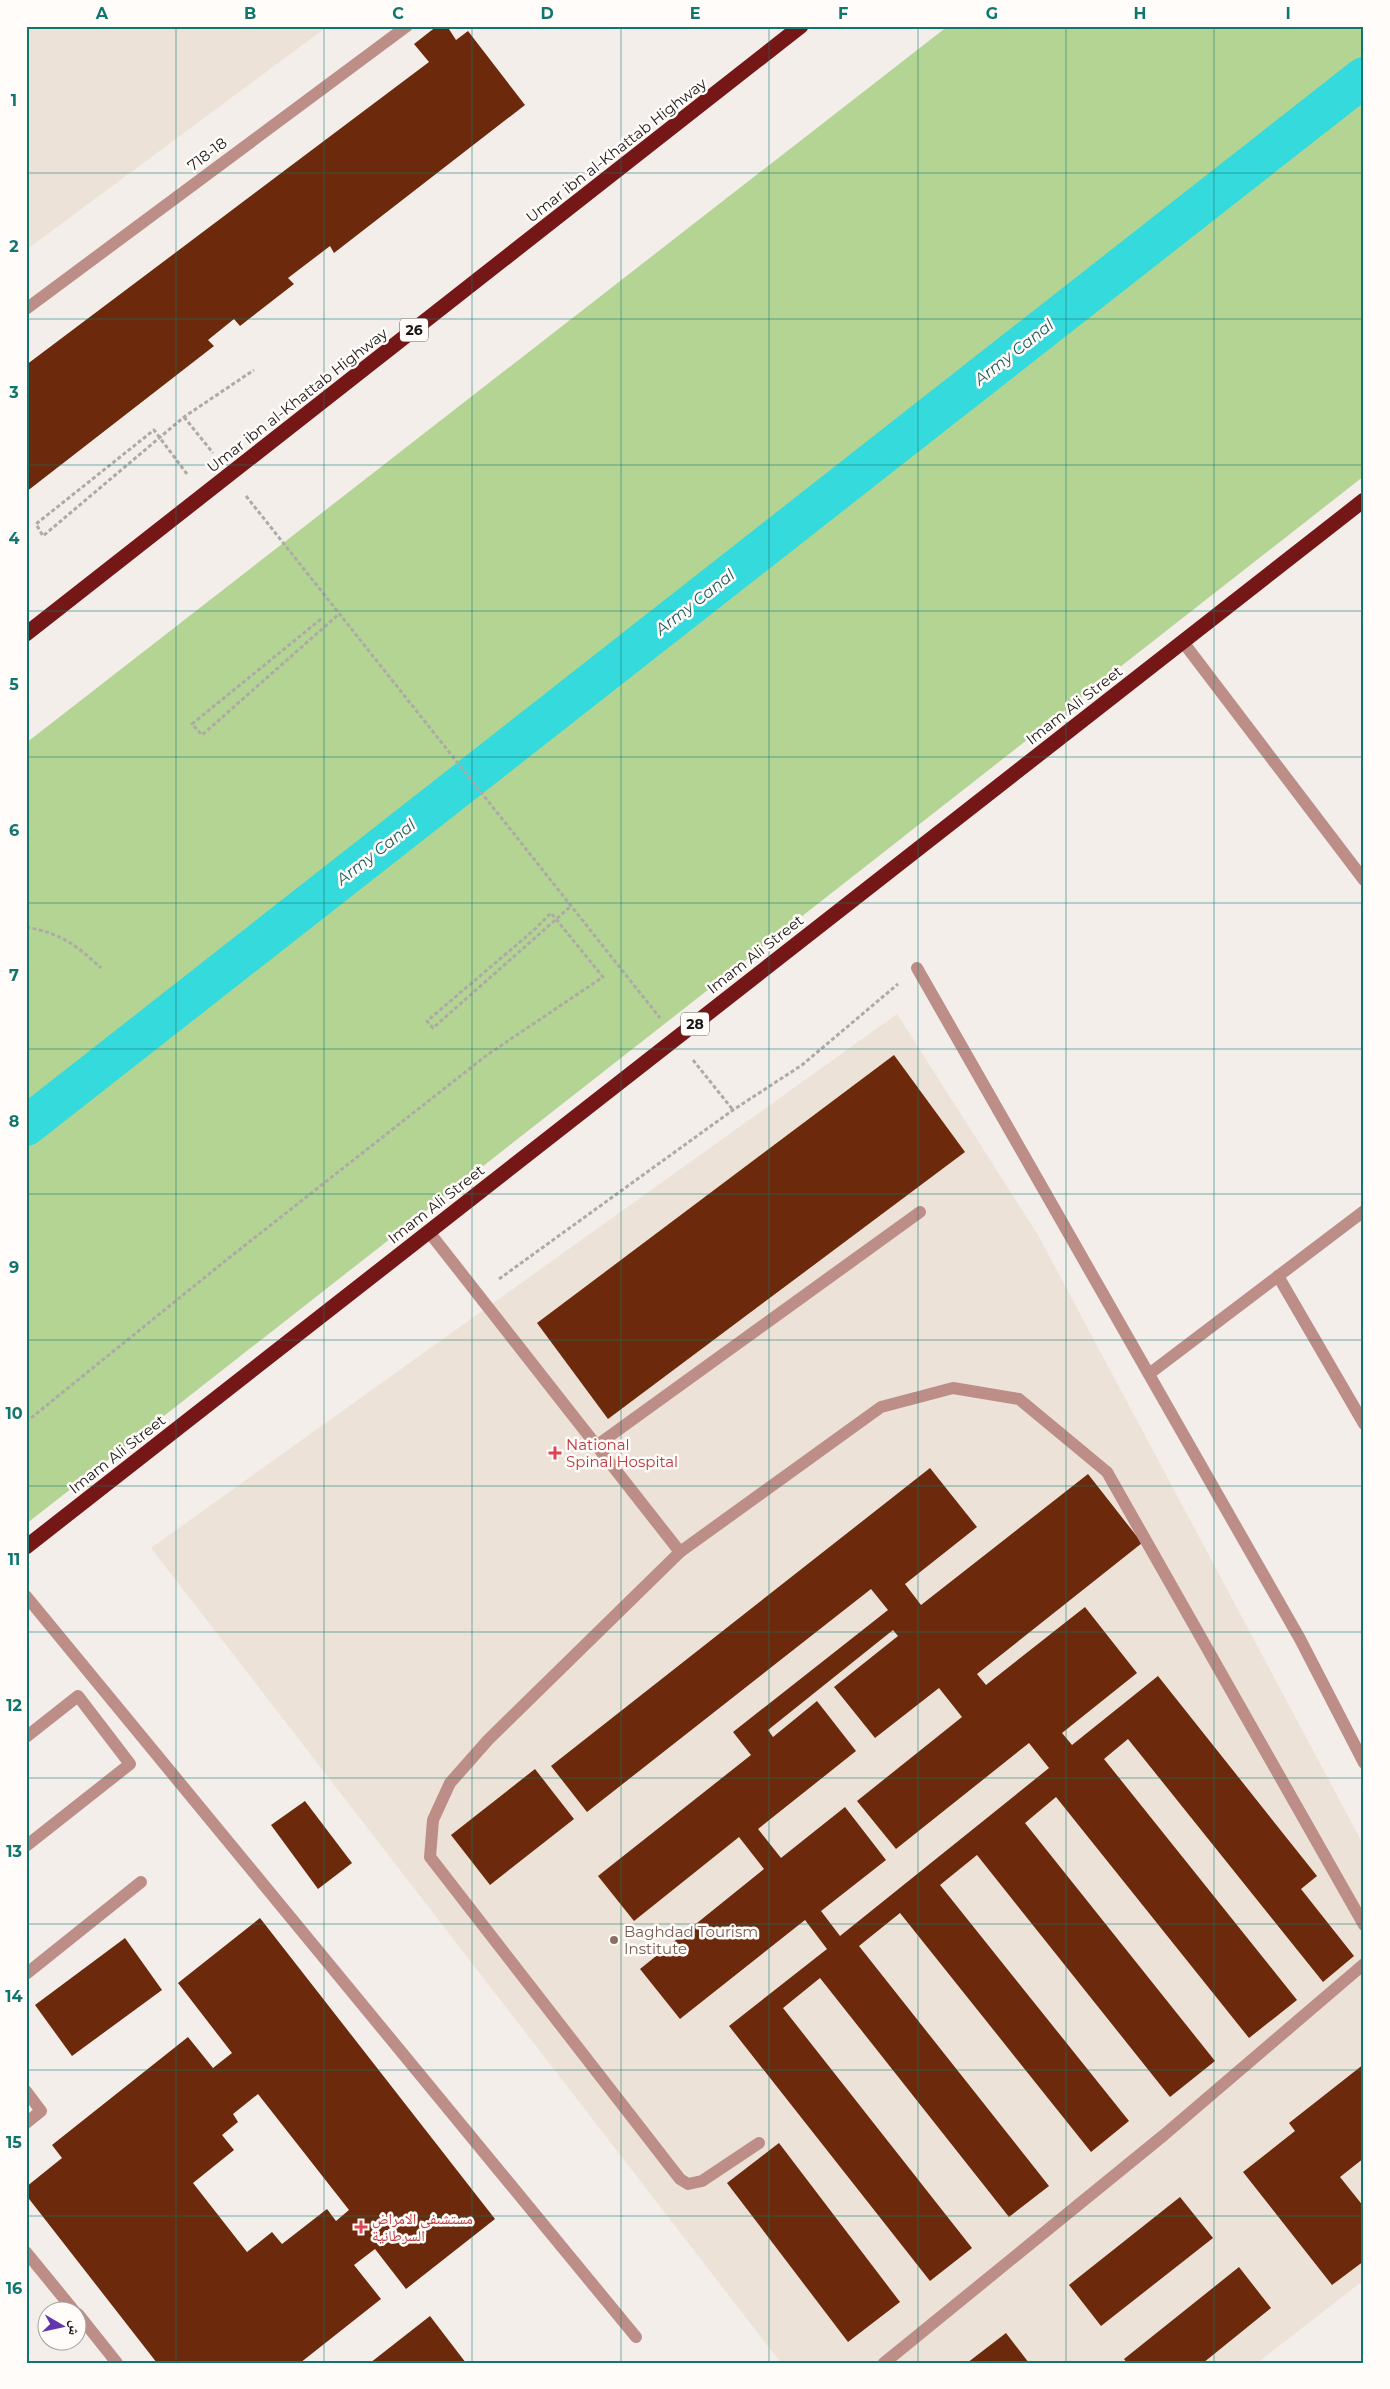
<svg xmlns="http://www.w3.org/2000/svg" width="1390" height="2389" viewBox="0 0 1390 2389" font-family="Montserrat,'Noto Naskh Arabic',sans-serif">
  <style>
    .built { fill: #ede2d8 }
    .green { fill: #b3d492 }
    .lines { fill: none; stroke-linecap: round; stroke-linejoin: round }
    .canal { stroke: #34dadc; stroke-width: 40 }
    .building { fill: #6c290b; fill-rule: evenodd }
    .path { stroke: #adaaa7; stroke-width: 3; stroke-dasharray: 4 2.5; stroke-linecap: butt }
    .lane { stroke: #bd8e88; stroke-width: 12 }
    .street { stroke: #bd8e88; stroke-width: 12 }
    .highway { stroke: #751716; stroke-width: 15 }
    .grid { fill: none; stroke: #0f766e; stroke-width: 1; stroke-opacity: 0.55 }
    .health-dot { fill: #e0444e; stroke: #fffcf9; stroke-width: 2 }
    .education-dot { fill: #8d6e63; stroke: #fffcf9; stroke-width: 2 }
    .labels { text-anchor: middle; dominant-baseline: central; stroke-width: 5; stroke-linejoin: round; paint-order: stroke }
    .shield { fill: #fffcf9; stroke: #5e5c5b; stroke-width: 1 }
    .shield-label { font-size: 14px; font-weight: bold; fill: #191817 }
    .street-label { font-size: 15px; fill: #191817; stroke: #fffcf9 }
    .health-label { font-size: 15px; fill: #be3a42; stroke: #fffcf9; text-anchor: start }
    .education-label { font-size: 15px; fill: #785e54; stroke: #fffcf9; text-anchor: start }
    .water-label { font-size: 16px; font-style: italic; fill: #1d5d5e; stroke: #fffcf9 }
    .neatline { fill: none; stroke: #0f766e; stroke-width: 2 }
    .grid-label { font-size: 16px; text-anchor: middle; font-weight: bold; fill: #0f766e }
  </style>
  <rect width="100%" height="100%" fill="#f3eeea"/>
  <g class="built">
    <path d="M 26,26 L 328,26 L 26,250 Z"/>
    <path d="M 897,1014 L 1038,1235 L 1364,1846 L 1364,2280 L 1257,2363 L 781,2363 L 151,1548 Z"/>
  </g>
  <path class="green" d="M 948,26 L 1364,26 L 1364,476 L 26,1524 L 26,743 Z"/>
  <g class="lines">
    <path class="canal" d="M 26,1126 L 1364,77"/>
  </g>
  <g class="building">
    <path d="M 437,26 L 447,26 L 456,40 L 468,31 L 525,105 L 334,253 L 330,246 L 288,278 L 294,284 L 240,326 L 234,319 L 208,340 L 214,346 L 26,492 L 26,365 L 429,62 L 414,44 Z"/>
    <path d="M 894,1055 L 965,1152 L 608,1419 L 537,1323 Z"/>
    <path d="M 930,1468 L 977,1527 L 905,1584 L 921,1605 L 1088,1474 L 1142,1543 L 977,1674 L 986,1685 L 1085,1607 L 1137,1673 L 1062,1733 L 1072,1745 L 1158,1676 L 1317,1876 L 1301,1889 L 1354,1956 L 1323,1982 L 1128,1739 L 1104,1759 L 1297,2000 L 1249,2038 L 1056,1797 L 1025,1823 L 1215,2061 L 1170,2097 L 977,1855 L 940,1885 L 1129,2121 L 1091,2152 L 900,1913 L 859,1946 L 1049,2186 L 1009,2217 L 820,1978 L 783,2008 L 972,2248 L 930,2281 L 729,2026 L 827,1949 L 805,1920 L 680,2019 L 640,1969 L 764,1869 L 739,1837 L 634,1921 L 598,1876 L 751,1755 L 733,1732 L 888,1610 L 871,1589 L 587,1812 L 551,1766 ZM 893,1630 L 898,1636 L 834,1687 L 875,1738 L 939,1688 L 962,1717 L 857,1801 L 896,1849 L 1029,1743 L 1049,1768 L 840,1936 L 821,1911 L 886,1860 L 845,1807 L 781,1858 L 758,1829 L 856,1751 L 817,1701 L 773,1737 L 768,1730 Z"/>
    <path d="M 535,1769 L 574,1819 L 490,1885 L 451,1835 Z"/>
    <path d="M 305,1801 L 352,1863 L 318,1889 L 271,1825 Z"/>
    <path d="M 260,1918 L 495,2219 L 406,2289 L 375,2249 L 354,2265 L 381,2299 L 300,2363 L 157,2363 L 26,2195 L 26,2187 L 62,2158 L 52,2145 L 188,2037 L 213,2068 L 232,2053 L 178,1983 ZM 258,2094 L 349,2210 L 336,2221 L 327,2209 L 282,2244 L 272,2232 L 247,2252 L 193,2183 L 234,2150 L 222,2135 L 238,2122 L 233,2114 Z"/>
    <path d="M 125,1938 L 162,1990 L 72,2056 L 35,2005 Z"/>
    <path d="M 1364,2064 L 1364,2158 L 1340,2177 L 1364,2207 L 1364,2261 L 1332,2285 L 1243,2172 L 1295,2131 L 1289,2123 Z"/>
    <path d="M 779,2143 L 900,2302 L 848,2342 L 727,2183 Z"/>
    <path d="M 1180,2197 L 1213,2238 L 1101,2326 L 1069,2285 Z"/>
    <path d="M 1239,2267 L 1271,2308 L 1203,2363 L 1127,2363 L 1124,2359 Z"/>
    <path d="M 430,2316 L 466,2363 L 370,2363 Z"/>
    <path d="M 1006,2333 L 1029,2363 L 967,2363 Z"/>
  </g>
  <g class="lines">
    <g class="path">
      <path d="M 184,417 L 213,453"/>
      <path d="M 187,474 L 154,430 L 36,524 L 43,536 L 184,417 L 254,370"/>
      <path d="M 246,496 L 660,1018"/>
      <path d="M 321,619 L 192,724 L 202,735 L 339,614"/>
      <path d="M 26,927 C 62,934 75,944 101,968"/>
      <path d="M 693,1060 L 733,1110"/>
      <path d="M 499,1279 L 733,1110 L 802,1065 L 898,984"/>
      <path d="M 26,1422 L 225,1261 L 487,1055 L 603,977 L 551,913 L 534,930 L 427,1021 L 433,1028 L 571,906"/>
    </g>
    <g class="lane">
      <path d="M 1183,642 L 1364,880"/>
      <path d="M 429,1232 L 680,1552 L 881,1407 L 953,1388 L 1019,1399 L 1107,1472 L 1364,1925"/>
      <path d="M 596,1446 L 920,1212"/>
      <path d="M 680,1552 L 488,1740 L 450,1783 L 433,1820 L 430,1857 L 680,2179 L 688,2184 L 702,2181 L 759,2143"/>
      <path d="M 26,1596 L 636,2337"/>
      <path d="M 26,1737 L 78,1696 L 130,1764 L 26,1846"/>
      <path d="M 26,1974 L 141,1882"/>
      <path d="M 26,2091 L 41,2111 L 26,2123"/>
      <path d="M 26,2252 L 75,2312"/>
      <path d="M 78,2314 L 117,2363"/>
      <path d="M 884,2363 L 1164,2135 L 1364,1964"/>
    </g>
    <g class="street">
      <path d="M 26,309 L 407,26"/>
      <path d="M 917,968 L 1300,1639 L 1364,1763"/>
      <path d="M 1278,1276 L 1364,1424"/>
      <path d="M 1149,1374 L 1364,1211"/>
    </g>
    <g class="highway">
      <path d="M 26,634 L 801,26"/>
      <path d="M 26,1547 L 1364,500"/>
    </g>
  </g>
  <path class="grid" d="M 176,26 L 176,2363M 324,26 L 324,2363M 472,26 L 472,2363M 621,26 L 621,2363M 769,26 L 769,2363M 918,26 L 918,2363M 1066,26 L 1066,2363M 1214,26 L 1214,2363M 26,173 L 1364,173M 26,319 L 1364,319M 26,465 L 1364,465M 26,611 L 1364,611M 26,757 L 1364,757M 26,903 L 1364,903M 26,1049 L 1364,1049M 26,1194 L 1364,1194M 26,1340 L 1364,1340M 26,1486 L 1364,1486M 26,1632 L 1364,1632M 26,1778 L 1364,1778M 26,1924 L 1364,1924M 26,2070 L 1364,2070M 26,2216 L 1364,2216"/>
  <g class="health-dot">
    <path d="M552.5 1445.5h5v5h5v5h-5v5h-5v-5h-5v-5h5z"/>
    <path d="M358.5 2219.5h5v5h5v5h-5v5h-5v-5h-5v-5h5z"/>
  </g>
  <circle class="education-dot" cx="614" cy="1940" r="5"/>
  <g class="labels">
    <g class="shield">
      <rect x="400" y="318.5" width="28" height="23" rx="4"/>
      <rect x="681" y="1012.5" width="28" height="23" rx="4"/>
    </g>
    <g class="shield-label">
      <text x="414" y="330">26</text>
      <text x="695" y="1024">28</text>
    </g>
    <g class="street-label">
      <text transform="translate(616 150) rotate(-38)">Umar ibn al-Khattab Highway</text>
      <text transform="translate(207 154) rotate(-37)">718-18</text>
      <text transform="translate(297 400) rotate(-38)">Umar ibn al-Khattab Highway</text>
      <text transform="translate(1074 705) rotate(-38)">Imam Ali Street</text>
      <text transform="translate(755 954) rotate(-38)">Imam Ali Street</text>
      <text transform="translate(436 1204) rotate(-38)">Imam Ali Street</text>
      <text transform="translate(117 1454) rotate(-38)">Imam Ali Street</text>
    </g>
    <g class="health-label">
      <text x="566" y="1444">National<tspan x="566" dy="17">Spinal Hospital</tspan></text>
      <text x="372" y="2218">مستشىفى الامراض<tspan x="372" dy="17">السرطانية</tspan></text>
    </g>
    <g class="education-label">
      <text x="624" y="1931">Baghdad Tourism<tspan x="624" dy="17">Institute</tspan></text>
    </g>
    <g class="water-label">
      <text transform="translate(1014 352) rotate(-38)">Army Canal</text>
      <text transform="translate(695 602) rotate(-38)">Army Canal</text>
      <text transform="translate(376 852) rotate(-38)">Army Canal</text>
    </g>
  </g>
  <rect width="1390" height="2389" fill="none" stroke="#fffcf9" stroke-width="55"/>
  <g transform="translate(62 2326) rotate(99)"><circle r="24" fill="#fffcf9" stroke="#a3a19f"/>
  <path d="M0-4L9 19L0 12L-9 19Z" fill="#6335ad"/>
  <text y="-8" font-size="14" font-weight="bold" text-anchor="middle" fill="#191817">ش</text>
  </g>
  <rect x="28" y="28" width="1334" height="2334" class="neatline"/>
  <g class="grid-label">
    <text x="102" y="19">A</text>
    <text x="250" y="19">B</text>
    <text x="398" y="19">C</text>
    <text x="547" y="19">D</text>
    <text x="695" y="19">E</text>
    <text x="843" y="19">F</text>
    <text x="992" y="19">G</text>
    <text x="1140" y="19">H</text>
    <text x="1288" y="19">I</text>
    <text x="14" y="106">1</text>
    <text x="14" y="252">2</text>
    <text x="14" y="398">3</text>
    <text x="14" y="544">4</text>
    <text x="14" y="690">5</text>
    <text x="14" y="836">6</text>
    <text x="14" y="981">7</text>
    <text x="14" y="1127">8</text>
    <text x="14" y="1273">9</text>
    <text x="14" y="1419">10</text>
    <text x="14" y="1565">11</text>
    <text x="14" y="1711">12</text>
    <text x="14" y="1857">13</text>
    <text x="14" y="2002">14</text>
    <text x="14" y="2148">15</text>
    <text x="14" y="2294">16</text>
  </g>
</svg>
